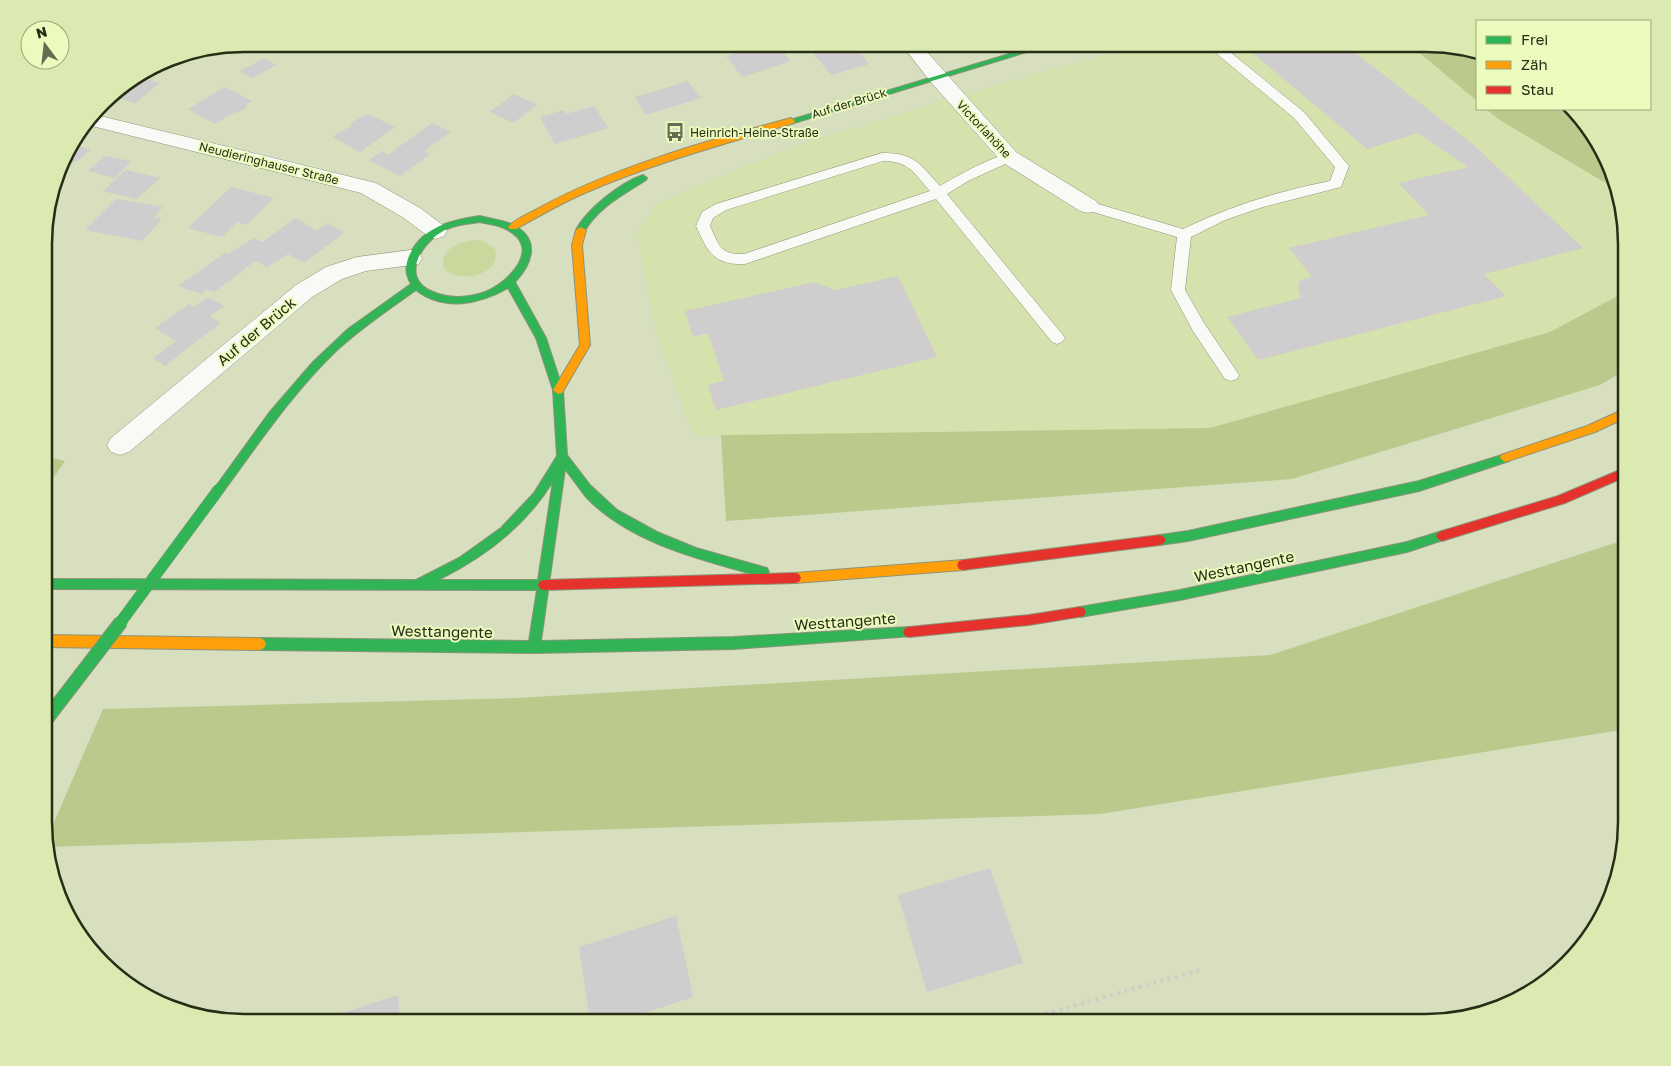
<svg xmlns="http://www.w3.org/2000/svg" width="1671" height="1066" viewBox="0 0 1671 1066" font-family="'Golos Text',sans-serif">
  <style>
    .built { fill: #d5e2ae }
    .green { fill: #cad89e }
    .forest { fill: #bcc98d }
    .building { fill: #cfcdcd }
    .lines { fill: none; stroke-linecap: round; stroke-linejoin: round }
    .lane-casing { stroke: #8d9379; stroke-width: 1 }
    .street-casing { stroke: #8d9379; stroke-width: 1 }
    .fast-casing { stroke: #8d9379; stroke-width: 2 }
    .slow-casing { stroke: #8d9379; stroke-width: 2 }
    .jam-casing { stroke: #8d9379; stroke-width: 2 }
    .path { stroke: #cdcfc6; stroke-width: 4; stroke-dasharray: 3 4.5; stroke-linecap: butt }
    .lane { fill: #f9faf5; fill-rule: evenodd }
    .street { fill: #f9faf5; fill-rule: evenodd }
    .fast { fill: #30b455; fill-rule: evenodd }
    .slow { fill: #ff9f0a; fill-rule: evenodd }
    .jam { fill: #e5322d; fill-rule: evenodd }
    .fast-bridge-far1-casing { stroke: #8d9379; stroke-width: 12; stroke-linecap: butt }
    .fast-bridge-casing { stroke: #8d9379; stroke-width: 15; stroke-linecap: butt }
    .fast-bridge-far1 { stroke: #30b455; stroke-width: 11 }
    .fast-bridge { stroke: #30b455; stroke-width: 13 }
    .labels { text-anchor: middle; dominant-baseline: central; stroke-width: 4; stroke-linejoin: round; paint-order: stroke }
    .far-street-label { font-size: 12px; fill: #282e16; stroke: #ebfabd }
    .far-poi-label { font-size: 12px; fill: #282e16; stroke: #ebfabd; text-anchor: start }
    .street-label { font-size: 15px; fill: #282e16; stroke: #ebfabd }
    .rim { fill: none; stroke: #282e16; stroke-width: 2.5 }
  </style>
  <rect width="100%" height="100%" fill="#d7dfbe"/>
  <path class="built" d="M 1144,44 L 1409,44 L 1477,101 L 1477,109 L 1486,109 L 1498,119 L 1614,188 L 1627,232 L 1627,291 L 1550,332 L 1210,428 L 694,436 L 656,332 L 637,233 L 657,203 L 792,147 L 989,87 Z"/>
  <path class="green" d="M 474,240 L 483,241 L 495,249 C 504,283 433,285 444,257 C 449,245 462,242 474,240 Z"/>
  <g class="forest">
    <path d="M 1409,44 L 1427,44 L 1477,52 L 1477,101 Z"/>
    <path d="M 1486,109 L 1567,109 L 1600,144 L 1614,188 L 1498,119 Z"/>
    <path d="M 1627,291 L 1627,369 L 1600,385 L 1292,479 L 726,521 L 721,435 L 1210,428 L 1550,332 Z"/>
    <path d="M 45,456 L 65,461 L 45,490 Z"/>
    <path d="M 1627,539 L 1627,729 L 1100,814 L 45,847 L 45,843 L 103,709 L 516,698 L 1270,655 Z"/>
  </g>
  <g class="building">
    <path d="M 767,44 L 859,44 L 854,46 L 869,64 L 831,75 L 808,47 L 784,53 L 791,61 L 742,77 L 726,56 Z"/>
    <path d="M 1242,44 L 1344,44 L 1474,145 L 1583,248 L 1484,274 L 1506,296 L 1258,360 L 1227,317 L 1301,298 L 1298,287 L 1300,280 L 1312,277 L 1289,248 L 1429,215 L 1398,183 L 1468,167 L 1418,133 L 1367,149 Z"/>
    <path d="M 265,58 L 276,65 L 252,78 L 240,71 Z"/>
    <path d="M 138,77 L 160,83 L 135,103 L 110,96 Z"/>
    <path d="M 688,81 L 701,98 L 646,115 L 635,97 Z"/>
    <path d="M 225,87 L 252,101 L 247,104 L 246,108 L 239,112 L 233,113 L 215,124 L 188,109 Z"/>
    <path d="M 514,94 L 537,105 L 513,123 L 490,112 Z"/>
    <path d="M 594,106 L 608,128 L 555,144 L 540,117 L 564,110 L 566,114 Z"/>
    <path d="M 368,114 L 395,127 L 360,152 L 333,137 L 349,127 L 354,121 Z"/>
    <path d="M 432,123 L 451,132 L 424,151 L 430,154 L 400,176 L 369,160 L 382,151 L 388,155 Z"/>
    <path d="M 74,144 L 91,150 L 71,165 L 63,162 L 65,156 Z"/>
    <path d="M 104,156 L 131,161 L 115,178 L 88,171 Z"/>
    <path d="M 126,170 L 160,178 L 137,199 L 103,191 Z"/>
    <path d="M 231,187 L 274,198 L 247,225 L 237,222 L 222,237 L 188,228 Z"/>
    <path d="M 116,199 L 163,207 L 154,217 L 162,219 L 142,241 L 85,230 Z"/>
    <path d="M 296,218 L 317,231 L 327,223 L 344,233 L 304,263 L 288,254 L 267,267 L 255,261 L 214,292 L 206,289 L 201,294 L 178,286 L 225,253 L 228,254 L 254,238 L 262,242 Z"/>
    <path d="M 898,276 L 937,357 L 716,410 L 708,385 L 724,381 L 708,333 L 693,337 L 685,311 L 814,282 L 836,290 Z"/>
    <path d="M 208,297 L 224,306 L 210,316 L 220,323 L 165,366 L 153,358 L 176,341 L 155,328 L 189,304 L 194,307 Z"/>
    <path d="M 990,868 L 1023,963 L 927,992 L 898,895 Z"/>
    <path d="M 676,916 L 693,997 L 624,1020 L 621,1013 L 590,1022 L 579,947 Z"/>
    <path d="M 398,995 L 400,1022 L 315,1022 Z"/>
  </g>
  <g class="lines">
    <g class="lane-casing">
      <g id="lane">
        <path d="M 1211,44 L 1220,44 L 1304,112 L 1349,166 L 1341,187 L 1263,207 L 1225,220 L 1191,237 L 1185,290 L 1204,323 L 1239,375 L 1237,379 L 1231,381 L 1225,379 L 1193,331 L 1171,290 L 1177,237 L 1083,209 L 1081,206 L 1083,203 L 1088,201 L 1183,229 C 1230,206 1279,191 1330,181 L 1335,167 L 1294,118 L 1211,49 L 1209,46 Z"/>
        <path d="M 882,153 C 915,153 919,163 940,186 C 953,178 1001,151 1014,154 L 1016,157 L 1014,160 L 968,181 L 947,194 L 1062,334 L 1065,338 L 1062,342 L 1057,344 L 1052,342 L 936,199 L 745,264 C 713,265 708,252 696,226 L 702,212 L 716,204 ZM 883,161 C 909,161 914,173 930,191 L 744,254 C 720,255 719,245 710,226 L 713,218 L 726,210 Z"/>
      </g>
    </g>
    <g class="street-casing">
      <g id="street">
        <path d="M 901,44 L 920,44 L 1016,152 L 1096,201 L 1099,206 L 1096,211 L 1088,213 L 1080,211 L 1002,162 L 930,81 Z"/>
        <path d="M 96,115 L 376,183 L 420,208 L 444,226 L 447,231 L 444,236 L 436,239 L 428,236 L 404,218 L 361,193 L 88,125 Z"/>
        <path d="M 411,250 L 419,252 L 422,258 L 419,264 L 366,271 L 342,279 L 312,297 L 129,452 L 120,455 L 111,452 L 107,445 L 111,438 L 296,285 L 326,267 L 357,257 Z"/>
      </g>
    </g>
    <g class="fast-casing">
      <g id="fast">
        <path d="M 1042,44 L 1053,44 L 794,123 L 791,124 L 787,121 Z"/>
        <path d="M 643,175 L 647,178 L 646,180 C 623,195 598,207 584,232 L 578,232 L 576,230 C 587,209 620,183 643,175 Z"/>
        <path d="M 480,216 C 490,219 502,220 511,224 C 541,238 533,263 515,282 L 546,338 L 563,390 L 567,455 L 590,485 L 617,510 L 657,532 L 696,548 L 763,567 L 767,568 L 769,572 L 767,576 L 763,577 C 703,560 631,544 586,497 C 579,488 572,478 565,469 L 541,641 L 734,637 L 909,627 L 913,628 L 915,632 L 913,636 L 734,649 L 534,653 L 260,650 L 256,648 L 254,644 L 256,640 L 260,638 L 529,641 L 537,590 L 45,589 L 45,579 L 416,580 L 459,558 L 501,528 L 534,493 L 557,456 L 553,390 L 536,338 L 508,288 C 480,304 444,312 416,290 C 389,309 361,328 337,350 C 293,392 259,443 223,492 L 215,492 L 214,489 L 269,413 L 313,362 L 348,329 L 411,284 C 405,274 405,264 410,254 C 424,226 452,220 480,216 ZM 480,222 C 488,224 498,225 506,229 C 543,247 510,282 485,292 C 469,298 449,299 433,292 C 401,279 419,246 440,233 C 452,225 466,224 480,222 ZM 553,481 L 538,580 L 438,580 C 484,557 526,526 553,481 Z"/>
        <path d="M 1505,454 L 1510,458 L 1509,461 L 1419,491 L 1188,541 L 1160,545 L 1156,543 L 1154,540 L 1156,537 L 1160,535 L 1188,531 L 1419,481 Z"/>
        <path d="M 1442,531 L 1446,533 L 1448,536 L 1446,539 L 1407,552 L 1180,600 L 1080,617 L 1076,616 L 1074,612 L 1076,608 L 1080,607 L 1180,590 L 1407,542 Z"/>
      </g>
    </g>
    <g class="slow-casing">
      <g id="slow">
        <path d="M 791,118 L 795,121 L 794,123 C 724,144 654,163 587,192 C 563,202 539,216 516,229 L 510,229 L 508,227 C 515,219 528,214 537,209 C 614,167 706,141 791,118 Z"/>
        <path d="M 581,227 L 586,230 L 582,245 L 590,345 L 562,393 L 558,394 L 553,390 L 580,345 L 572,245 L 576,230 Z"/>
        <path d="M 1627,408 L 1627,417 L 1595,432 L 1505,462 L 1500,458 L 1501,455 L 1587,426 Z"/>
        <path d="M 963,560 L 967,561 L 969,565 L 967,569 L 963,570 L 795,583 L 791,582 L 789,578 L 791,574 L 795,573 Z"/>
        <path d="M 45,635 L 260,638 L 264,640 L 266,644 L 264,648 L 260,650 L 45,647 Z"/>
      </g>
    </g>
    <g class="jam-casing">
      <g id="jam">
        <path d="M 1627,467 L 1627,476 L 1565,503 L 1442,541 L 1438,539 L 1436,536 L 1438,533 L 1442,531 L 1558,496 Z"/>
        <path d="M 1160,535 L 1164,537 L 1166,540 L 1164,543 L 1160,545 L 963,570 L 959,569 L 957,565 L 959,561 L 963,560 Z"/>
        <path d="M 795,573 L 799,574 L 801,578 L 799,582 L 795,583 L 544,590 L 540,589 L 538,585 L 540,581 L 544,580 Z"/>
        <path d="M 1080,607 L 1084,608 L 1086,612 L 1084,616 L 1029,625 L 909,637 L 905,636 L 903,632 L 905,628 L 909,627 L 1029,615 Z"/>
      </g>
    </g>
    <path class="path" d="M 1016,1022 L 1200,970"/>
    <use href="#lane" class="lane"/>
    <use href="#street" class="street"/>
    <use href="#fast" class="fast"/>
    <use href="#slow" class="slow"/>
    <use href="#jam" class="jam"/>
    <g class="fast-bridge-far1-casing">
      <path id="fast-bridge-far1" d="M 120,623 L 219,489"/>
    </g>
    <g class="fast-bridge-casing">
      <path id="fast-bridge" d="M 45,721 L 121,622"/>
    </g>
    <use href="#fast-bridge-far1" class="fast-bridge-far1"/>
    <use href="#fast-bridge" class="fast-bridge"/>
  </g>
  <defs>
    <g id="bus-bare" transform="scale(1.5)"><path d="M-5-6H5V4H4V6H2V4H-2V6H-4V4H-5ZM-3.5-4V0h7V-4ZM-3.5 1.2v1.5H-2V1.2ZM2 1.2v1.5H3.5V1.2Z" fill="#656c51" stroke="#ebfabd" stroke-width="2.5" paint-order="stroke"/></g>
  </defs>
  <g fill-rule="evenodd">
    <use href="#bus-bare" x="675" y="132"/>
  </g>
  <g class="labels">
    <g class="far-street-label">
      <text transform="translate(849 103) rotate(-17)">Auf der Brück</text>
      <text transform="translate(984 129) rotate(47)">Victoriahöhe</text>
      <text transform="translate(269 163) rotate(14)">Neudieringhauser Straße</text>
    </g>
    <g class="far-poi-label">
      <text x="690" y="132">Heinrich-Heine-Straße</text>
    </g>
    <g class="street-label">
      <text transform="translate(256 331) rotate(-40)">Auf der Brück</text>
      <text transform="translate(1244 566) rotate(-12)">Westtangente</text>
      <text transform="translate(845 621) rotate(-4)">Westtangente</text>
      <text transform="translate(442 631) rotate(1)">Westtangente</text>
    </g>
  </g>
  <path d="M0 0H1671V1066H0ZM244 52H1426A192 192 0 0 1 1618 244V822A192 192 0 0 1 1426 1014H244A192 192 0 0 1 52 822V244A192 192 0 0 1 244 52Z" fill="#dbeab0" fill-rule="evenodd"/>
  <path class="rim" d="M244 52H1426A192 192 0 0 1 1618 244V822A192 192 0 0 1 1426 1014H244A192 192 0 0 1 52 822V244A192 192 0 0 1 244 52Z"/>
  <rect x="1476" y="20" width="175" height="90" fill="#ebfabd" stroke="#9da87a"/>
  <rect x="1486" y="36" width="25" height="8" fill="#30b455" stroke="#9da87a"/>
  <text x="1521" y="45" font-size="15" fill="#282e16">Frei</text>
  <rect x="1486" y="61" width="25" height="8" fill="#ff9f0a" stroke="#9da87a"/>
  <text x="1521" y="70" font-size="15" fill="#282e16">Zäh</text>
  <rect x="1486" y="86" width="25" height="8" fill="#e5322d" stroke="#9da87a"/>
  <text x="1521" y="95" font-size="15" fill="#282e16">Stau</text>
  <g transform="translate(45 45) rotate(345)"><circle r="24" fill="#ebfabd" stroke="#9da87a"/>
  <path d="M0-4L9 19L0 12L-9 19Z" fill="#656c51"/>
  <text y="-8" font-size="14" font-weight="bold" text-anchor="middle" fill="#282e16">N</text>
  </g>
</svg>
